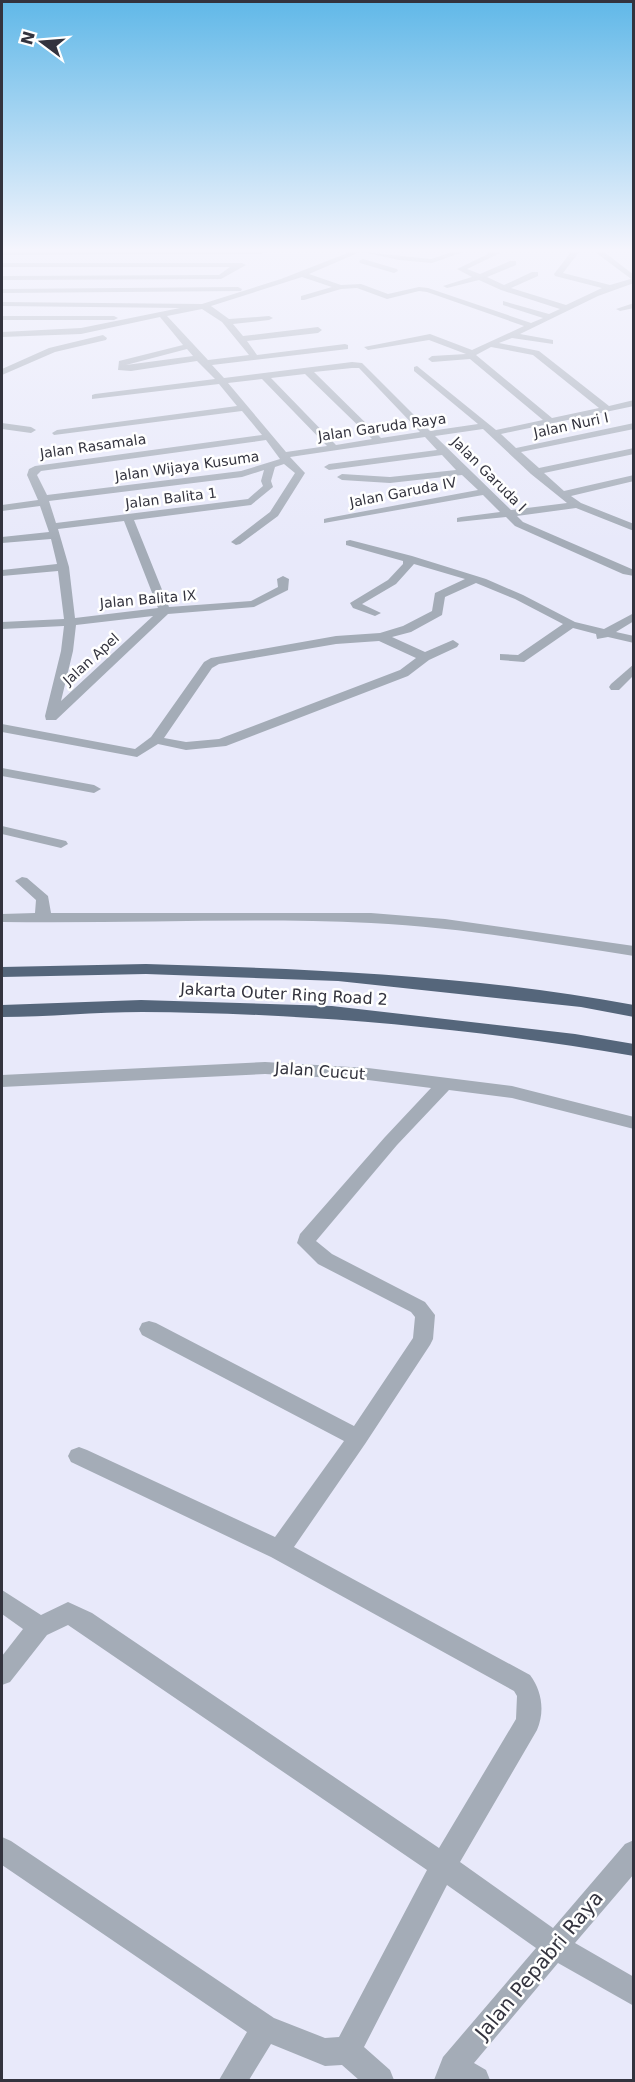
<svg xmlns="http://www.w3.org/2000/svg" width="635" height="2082" viewBox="0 0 635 2082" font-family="'DejaVu Sans',sans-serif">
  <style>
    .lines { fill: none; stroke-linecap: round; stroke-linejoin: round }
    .minor { fill: #a4acb7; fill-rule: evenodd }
    .tertiary { fill: #a4acb7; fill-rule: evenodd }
    .motorway { fill: #55667b; fill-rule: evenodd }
    .labels { text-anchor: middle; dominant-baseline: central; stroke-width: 5; stroke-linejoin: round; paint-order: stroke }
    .far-street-label { font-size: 14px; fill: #33333e; stroke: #fff }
    .street-label { font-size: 16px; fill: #33333e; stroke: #fff }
    .near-street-label { font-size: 20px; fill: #33333e; stroke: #fff }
  </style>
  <rect width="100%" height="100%" fill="#e8e9fa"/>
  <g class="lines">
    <g class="minor">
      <path d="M 2,252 L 265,252 L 261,254 L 2,255 Z"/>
      <path d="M 350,252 L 360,252 L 309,274 L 341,285 L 361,284 L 388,294 L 419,287 L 428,288 L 531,323 L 543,318 L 503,305 L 503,301 L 549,314 L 560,309 L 501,290 L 479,280 L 447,288 L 443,286 L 472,277 L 457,269 L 488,254 L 487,252 L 500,253 L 467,269 L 480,274 L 510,261 L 516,261 L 516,265 L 487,277 L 504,285 L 532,272 L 538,272 L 538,276 L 511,288 L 566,305 L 602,288 L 555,276 L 554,274 L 571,252 L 579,252 L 563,273 L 610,285 L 634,278 L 634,283 L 598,296 L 520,334 L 553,340 L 553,344 L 512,338 L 499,343 L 539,351 L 609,406 L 634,400 L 634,406 L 501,434 L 516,448 L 634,423 L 634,429 L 521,452 L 539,468 L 634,448 L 634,454 L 544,473 L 564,491 L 634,475 L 634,481 L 571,496 L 581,503 L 634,524 L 634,531 L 576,508 L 517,516 L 523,522 L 634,570 L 634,576 L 623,574 L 515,526 L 506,517 L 457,522 L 457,518 L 461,517 L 500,512 L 483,495 L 324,523 L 324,519 L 328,518 L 478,490 L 462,475 L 390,483 L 342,480 L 337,477 L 342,474 L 390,477 L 456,470 L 442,455 L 329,470 L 324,467 L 329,464 L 437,450 L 425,437 L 290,457 L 305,473 L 278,516 L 240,544 L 236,545 L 231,542 L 270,512 L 295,473 L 284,464 L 275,467 L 271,481 L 273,487 L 251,505 L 134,520 L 169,607 L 251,601 L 278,587 L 277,579 L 283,576 L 289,579 L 288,590 L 254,607 L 168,614 L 56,720 L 46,720 L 45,716 L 61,651 L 64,626 L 2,629 L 2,622 L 64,619 L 58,571 L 2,576 L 2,570 L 57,564 L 51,539 L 2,543 L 2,537 L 49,532 L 40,506 L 2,511 L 2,505 L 38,500 L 27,475 L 29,469 L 35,466 L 262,435 L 242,411 L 54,435 L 52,433 L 57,430 L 237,406 L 219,384 L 92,399 L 92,395 L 95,394 L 215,379 L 197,361 L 131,371 L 118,370 L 119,361 L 183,345 L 160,317 L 81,334 L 2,337 L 2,332 L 81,328 L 180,308 L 2,306 L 2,302 L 202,304 L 281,279 ZM 302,277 L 332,287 L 301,296 L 301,300 L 304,300 L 341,289 L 357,288 L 387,299 L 419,291 L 427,292 L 524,326 L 472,350 L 430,334 L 364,347 L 368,350 L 429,340 L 466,354 L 432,356 L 428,359 L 432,362 L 470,359 L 543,420 L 496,430 L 417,366 L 414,367 L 414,371 L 478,424 L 430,431 L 362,363 L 352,362 L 224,378 L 212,365 L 348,349 L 348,345 L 345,344 L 257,355 L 247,341 L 318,333 L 322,330 L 318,327 L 243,336 L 233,324 L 269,320 L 273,318 L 269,316 L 229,319 L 211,306 ZM 202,309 L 222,322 L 249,355 L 208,360 L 167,316 ZM 491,347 L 533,355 L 599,408 L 552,418 L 476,355 ZM 187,349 L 193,356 L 126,365 ZM 352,368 L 359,368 L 420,432 L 381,438 L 314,372 ZM 305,374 L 372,439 L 336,445 L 271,378 ZM 262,379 L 327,446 L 286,452 L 228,383 ZM 483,429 L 531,474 L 567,503 L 511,510 L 435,436 ZM 266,440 L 280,459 L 241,471 L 47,495 L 37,475 L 41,471 ZM 264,470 L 261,481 L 263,486 L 248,499 L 56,523 L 49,501 L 242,477 ZM 124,521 L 158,608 L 75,618 L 69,567 L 58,529 ZM 153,616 L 61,701 L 73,651 L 76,625 Z"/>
      <path d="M 363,252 L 431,259 L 452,252 L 463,252 L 432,263 L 399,260 Z"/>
      <path d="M 363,259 L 397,269 L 398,271 L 394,273 L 360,263 L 359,261 Z"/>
      <path d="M 2,263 L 242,263 L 246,265 L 221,279 L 2,280 L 2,276 L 219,275 L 230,267 L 2,267 Z"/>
      <path d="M 238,287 L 242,289 L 241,291 L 2,293 L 2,289 Z"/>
      <path d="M 634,303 L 634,308 L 620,311 L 616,309 Z"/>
      <path d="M 2,316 L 114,316 L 118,318 L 114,320 L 2,320 Z"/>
      <path d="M 103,335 L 107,338 L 106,340 L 55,352 L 2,375 L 2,369 L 49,348 Z"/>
      <path d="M 2,423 L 31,427 L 36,430 L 31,433 L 2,429 Z"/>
      <path d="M 350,540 L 412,556 L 486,579 L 523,595 L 575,622 L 604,629 L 634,613 L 634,621 L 616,632 L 634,636 L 634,643 L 608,637 L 597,639 L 596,634 L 573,628 L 524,662 L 500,660 L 500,654 L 518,655 L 563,624 L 515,599 L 476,583 L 445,597 L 442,615 L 411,632 L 392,637 L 425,652 L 453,640 L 459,644 L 457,647 L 429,660 L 408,676 L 226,746 L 186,750 L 158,744 L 137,757 L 2,732 L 2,724 L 135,749 L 151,737 L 204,662 L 211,658 L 336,636 L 380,633 L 403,626 L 432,611 L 435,593 L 465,579 L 414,564 L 396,584 L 362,604 L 381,613 L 375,616 L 353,608 L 350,603 L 388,580 L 403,564 L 403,561 L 346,545 L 346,541 ZM 379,641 L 416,658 L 400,670 L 219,739 L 186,742 L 164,738 L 212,668 L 219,664 L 336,644 Z"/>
      <path d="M 634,664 L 634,675 L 619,690 L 611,690 L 609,687 L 611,684 Z"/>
      <path d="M 2,768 L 94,785 L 101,789 L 94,793 L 2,776 Z"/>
      <path d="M 2,826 L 66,841 L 68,844 L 61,848 L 2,834 Z"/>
      <path d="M 22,877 L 27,878 L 48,896 L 51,913 L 371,913 L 445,919 L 634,946 L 634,956 C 547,943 459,927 371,923 C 248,917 125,924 2,922 L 2,914 L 35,913 L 36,900 L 15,881 Z"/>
      <path d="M 265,1062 L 368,1068 L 512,1086 L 634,1117 L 634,1129 L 512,1098 L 449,1090 L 397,1145 L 316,1241 L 332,1254 L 425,1302 L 435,1315 L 433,1339 L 430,1345 L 365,1444 L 294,1547 L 530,1675 C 542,1691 545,1711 537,1730 L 460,1862 L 553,1928 L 625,1844 L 634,1840 L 634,1874 L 575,1943 L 634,1977 L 634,2006 L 558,1963 L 474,2063 L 486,2070 L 490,2080 L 434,2080 L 443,2057 L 536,1948 L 447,1885 L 364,2047 L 390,2070 L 394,2080 L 359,2080 L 342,2065 L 325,2066 L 271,2044 L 249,2080 L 219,2080 L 247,2032 L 2,1865 L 2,1837 L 11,1841 L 274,2018 L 325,2038 L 339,2037 L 427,1870 L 68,1625 L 47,1635 L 10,1682 L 2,1685 L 2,1656 L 23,1629 L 2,1614 L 2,1590 L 41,1615 L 68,1602 L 92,1613 L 439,1848 L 516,1719 L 517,1696 L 514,1691 L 271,1557 L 71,1462 L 68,1456 L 71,1450 L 79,1447 L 87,1450 L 275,1537 L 344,1441 L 142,1335 L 139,1329 L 142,1323 L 149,1321 L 156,1323 L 354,1426 L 413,1338 L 415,1317 L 411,1312 L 318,1264 L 297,1243 L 300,1234 L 385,1137 L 431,1088 L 368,1080 L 265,1074 L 2,1087 L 2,1075 Z"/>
    </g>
    <path class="tertiary" d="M 595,252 L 604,252 L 634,275 L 634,281 Z"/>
    <g class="motorway">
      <path d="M 146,964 C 308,969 474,975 634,1005 L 634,1017 L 581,1007 L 338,981 L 146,974 L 2,977 L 2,967 Z"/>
      <path d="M 141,1000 L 332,1006 L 575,1034 L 634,1044 L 634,1056 C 472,1028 306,1013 142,1012 C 95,1012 48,1017 2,1017 L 2,1005 Z"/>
    </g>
  </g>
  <linearGradient id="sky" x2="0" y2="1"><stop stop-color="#60b8e8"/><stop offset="0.46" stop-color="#f5f5fd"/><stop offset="1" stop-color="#f5f5fd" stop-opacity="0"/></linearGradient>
  <rect width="635" height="543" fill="url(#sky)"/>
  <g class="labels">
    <g class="far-street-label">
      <text transform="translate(571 425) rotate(-12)">Jalan Nuri I</text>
      <text transform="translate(382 427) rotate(-8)">Jalan Garuda Raya</text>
      <text transform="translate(93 446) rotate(-8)">Jalan Rasamala</text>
      <text transform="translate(187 466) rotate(-8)">Jalan Wijaya Kusuma</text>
      <text transform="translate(489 474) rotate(45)">Jalan Garuda I</text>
      <text transform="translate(403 492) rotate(-11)">Jalan Garuda IV</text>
      <text transform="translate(171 498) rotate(-7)">Jalan Balita 1</text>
      <text transform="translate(148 599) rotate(-5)">Jalan Balita IX</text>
      <text transform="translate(91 659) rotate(-42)">Jalan Apel</text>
    </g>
    <g class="street-label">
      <text transform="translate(284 994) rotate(3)">Jakarta Outer Ring Road 2</text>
      <text transform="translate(320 1071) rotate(4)">Jalan Cucut</text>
    </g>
    <g class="near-street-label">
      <text transform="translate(539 1965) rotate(-50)">Jalan Pepabri Raya</text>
    </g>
  </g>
  <rect width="635" height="2082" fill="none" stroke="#33333e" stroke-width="6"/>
  <g transform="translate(42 42) rotate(286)" stroke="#ffffff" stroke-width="4.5" paint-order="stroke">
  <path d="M0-4.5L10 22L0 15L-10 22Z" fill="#33333e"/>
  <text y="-9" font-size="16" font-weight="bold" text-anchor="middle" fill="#33333e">N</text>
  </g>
</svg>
